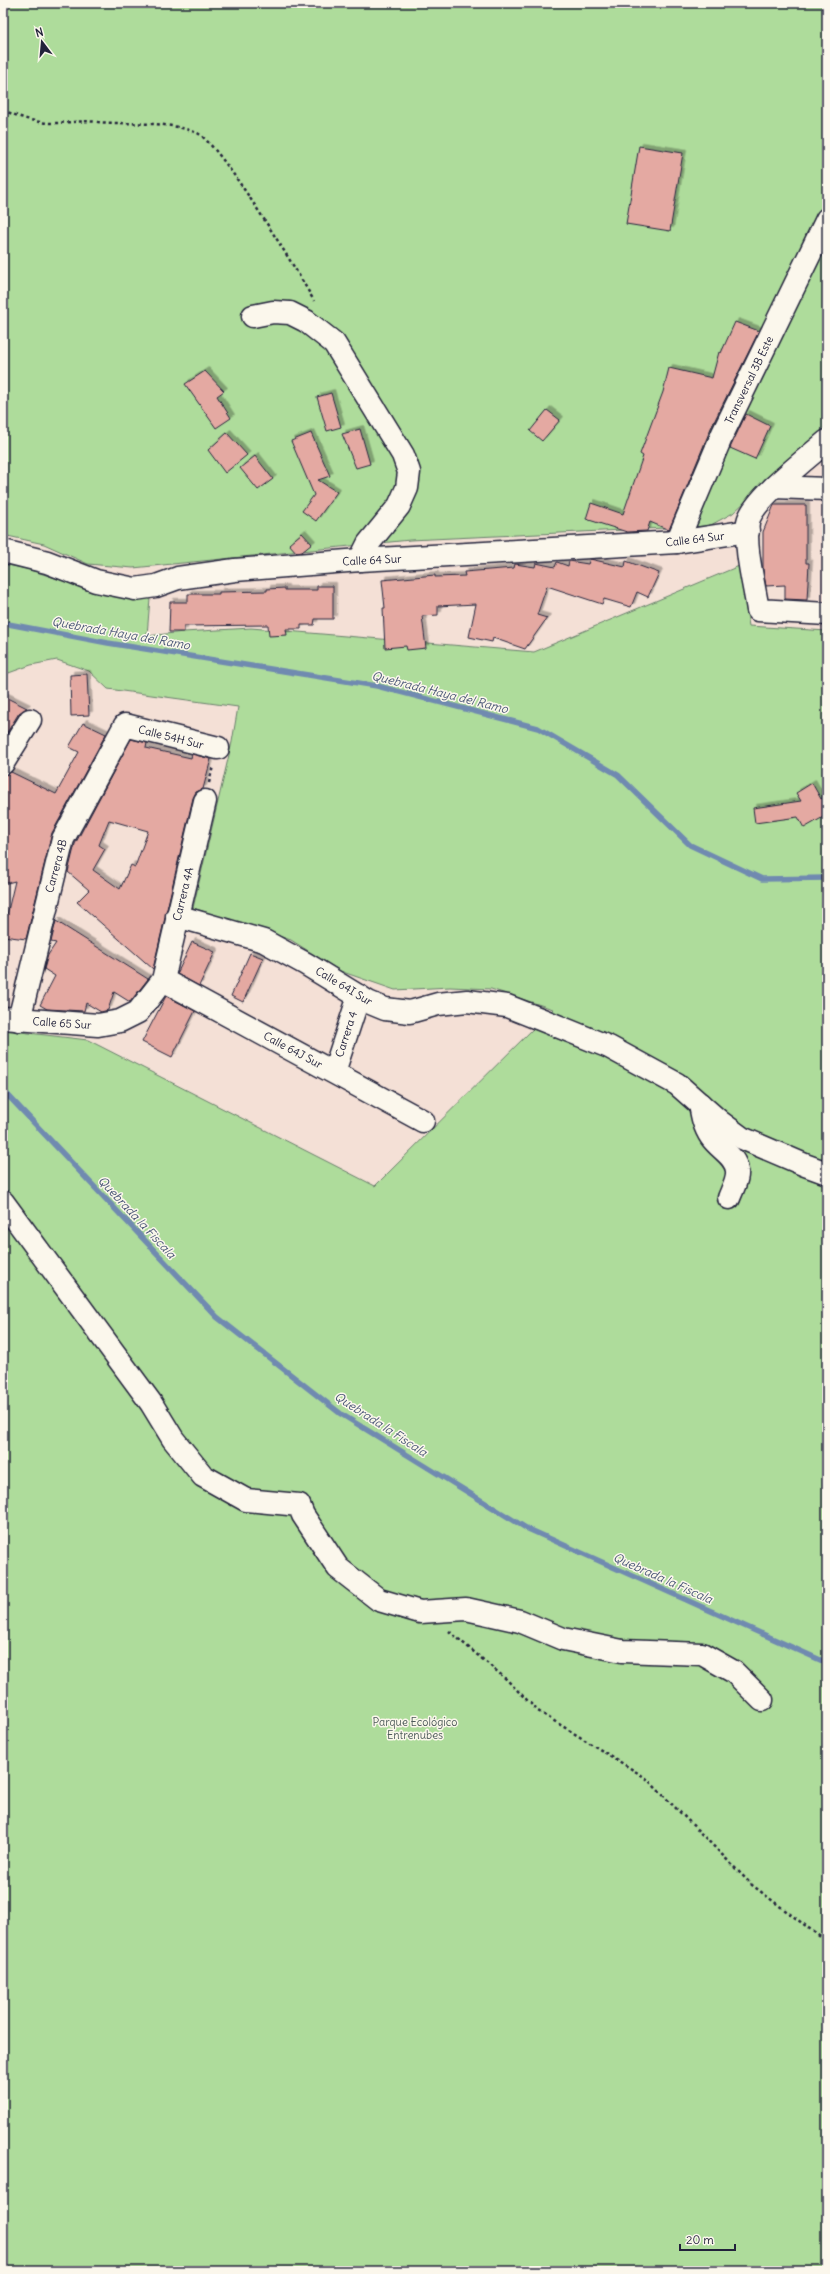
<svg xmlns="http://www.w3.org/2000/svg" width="830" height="2274" viewBox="0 0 830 2274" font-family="Delius,sans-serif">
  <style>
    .green { fill: #aedc9b; stroke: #687f6b }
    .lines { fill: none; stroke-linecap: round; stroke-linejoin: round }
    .stream { stroke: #6f8ab0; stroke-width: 5.5 }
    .building { fill: #e4a9a2; stroke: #22223b; fill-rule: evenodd; filter: url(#shadow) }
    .minor-casing { stroke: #22223b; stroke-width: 25 }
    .path { stroke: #22223b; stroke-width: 2.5; stroke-dasharray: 3 3; stroke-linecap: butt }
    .minor { stroke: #fbf7ec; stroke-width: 22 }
    .labels { text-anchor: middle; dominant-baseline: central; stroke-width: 3; stroke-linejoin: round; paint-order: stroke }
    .street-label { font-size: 11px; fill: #22223b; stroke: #fbf7ec }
    .park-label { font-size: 11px; fill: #4c5a58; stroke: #fbf7ec }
    .water-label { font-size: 12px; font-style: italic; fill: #495676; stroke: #fbf7ec }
  </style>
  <defs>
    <filter id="shadow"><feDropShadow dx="3.5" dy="-3.5" stdDeviation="0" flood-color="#0004"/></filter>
  </defs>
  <rect width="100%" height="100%" fill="#f4e0d6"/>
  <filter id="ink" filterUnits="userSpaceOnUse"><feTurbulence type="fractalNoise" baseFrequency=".025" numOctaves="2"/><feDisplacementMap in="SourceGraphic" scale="8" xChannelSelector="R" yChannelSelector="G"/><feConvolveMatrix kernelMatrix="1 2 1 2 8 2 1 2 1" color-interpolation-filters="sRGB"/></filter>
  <g filter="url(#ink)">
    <g class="green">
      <path d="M 3,3 L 827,3 L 827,426 L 733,513 L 709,526 L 410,540 L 133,568 L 88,564 L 44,544 L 3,535 Z"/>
      <path d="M 3,564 L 27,569 L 90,589 L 150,598 L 147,636 L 184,632 L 251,628 L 534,652 L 739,566 L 749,626 L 827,631 L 827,2271 L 3,2271 L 3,1030 L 88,1040 L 375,1186 L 553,1009 L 491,989 L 450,987 L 395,990 L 340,971 L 291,940 L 193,908 L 232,742 L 238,707 L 108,689 L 89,671 L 57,660 L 31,665 L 3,675 Z"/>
    </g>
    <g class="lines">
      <g class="stream">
        <path d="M 3,623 L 108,643 L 377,686 L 538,728 L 618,775 L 690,845 L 762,879 L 827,878"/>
        <path d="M 3,1090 L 217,1317 L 341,1414 L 526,1528 L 827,1663"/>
      </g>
    </g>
    <g class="building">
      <path d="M 639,146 L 683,153 L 670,231 L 626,224 Z"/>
      <path d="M 735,322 L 759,331 L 711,428 L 669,530 L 650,522 L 647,531 L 627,532 L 586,519 L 591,503 L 623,514 L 643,456 L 640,454 L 663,392 L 669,368 L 712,378 L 719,352 L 721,353 Z"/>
      <path d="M 205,371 L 224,391 L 217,396 L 231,418 L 216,428 L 185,384 Z"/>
      <path d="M 331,393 L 341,427 L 327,431 L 317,397 Z"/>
      <path d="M 547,410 L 560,420 L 542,441 L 530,431 Z"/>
      <path d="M 746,414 L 770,426 L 755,459 L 730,448 Z"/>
      <path d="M 360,429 L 370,464 L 356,468 L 342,434 Z"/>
      <path d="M 227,433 L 247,455 L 225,473 L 208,450 Z"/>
      <path d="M 311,433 L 330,476 L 318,480 L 337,492 L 316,521 L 302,511 L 314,495 L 291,441 Z"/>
      <path d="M 255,456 L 273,479 L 258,490 L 240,468 Z"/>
      <path d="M 774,505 L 806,505 L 806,563 L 809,563 L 807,600 L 785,599 L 785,585 L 766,586 L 763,570 L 763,532 Z"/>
      <path d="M 302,533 L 312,544 L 302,552 L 297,553 L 289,544 Z"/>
      <path d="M 590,559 L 625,567 L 626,561 L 659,573 L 648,597 L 637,592 L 631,607 L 604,599 L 602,604 L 547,586 L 537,615 L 547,618 L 525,649 L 493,638 L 492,642 L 469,637 L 476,604 L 438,606 L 438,615 L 422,616 L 426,648 L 407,650 L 406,646 L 385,648 L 383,608 L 385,608 L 382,580 L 435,575 L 435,577 L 465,576 L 464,572 L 514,568 L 515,564 L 535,567 L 536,563 L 555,567 L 557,562 L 568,566 L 569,561 L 588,564 Z"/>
      <path d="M 317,586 L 333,586 L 333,619 L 315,619 L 314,625 L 301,625 L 301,629 L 286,629 L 287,635 L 269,636 L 268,625 L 184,626 L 184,632 L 169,632 L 170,602 L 188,602 L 188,594 L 219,594 L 219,592 L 267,591 L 267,589 L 285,588 L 285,590 L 317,590 Z"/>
      <path d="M 87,674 L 89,715 L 71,716 L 70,675 Z"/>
      <path d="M 3,696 L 27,708 L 19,713 L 3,739 Z"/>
      <path d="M 83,723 L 106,734 L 52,833 L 26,939 L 3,936 L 3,918 L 6,919 L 15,881 L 3,884 L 3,775 L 11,772 L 56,794 L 79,752 L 69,747 Z"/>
      <path d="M 131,739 L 147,743 L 146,748 L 191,758 L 192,754 L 211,759 L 203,789 L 196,792 L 193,798 L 153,969 L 77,902 L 89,890 L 68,872 L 75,844 ZM 109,820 L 148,831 L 135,867 L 131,865 L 120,889 L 93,870 L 105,849 L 99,845 Z"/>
      <path d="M 812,783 L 821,799 L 827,795 L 827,815 L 804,828 L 798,817 L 755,823 L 753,808 L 801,801 L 796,793 Z"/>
      <path d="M 56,921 L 148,979 L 130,1002 L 114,992 L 108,1010 L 101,1012 L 86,1003 L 84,1011 L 47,1009 L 40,1005 L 55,976 L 44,969 L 48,955 L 56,943 L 51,942 Z"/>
      <path d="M 192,942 L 215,952 L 199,986 L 177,974 Z"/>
      <path d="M 250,953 L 263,958 L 243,1002 L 231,996 Z"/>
      <path d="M 166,996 L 195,1011 L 172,1057 L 142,1042 Z"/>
    </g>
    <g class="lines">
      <g class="minor-casing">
        <g id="minor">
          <path d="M 253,316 L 273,312 L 290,313 L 306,321 L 334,343 L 403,455 L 409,472 L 407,488 L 399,506 L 368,544 L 360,560"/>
          <path d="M 827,441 C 809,457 752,500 748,522 C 744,548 754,584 758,610 L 827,614"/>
          <path d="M 774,487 L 827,489"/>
          <path d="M 677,542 L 723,433 L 827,219"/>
          <path d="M 3,551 L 47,562 L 96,581 L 135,589 L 156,586 L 178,578 L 235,570 L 360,560 L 677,542 L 748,531"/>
          <path d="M 3,763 L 30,720"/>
          <path d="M 177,916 L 264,941 L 306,964 L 368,1002 L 385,1009 L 410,1012 L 438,1004 L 467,1001 L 507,1006 L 540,1019 L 609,1047 L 677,1084 L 719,1121 L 742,1138 L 805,1165 L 827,1173"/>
          <path d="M 163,980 L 423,1121"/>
          <path d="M 3,1018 L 98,1025 L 120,1021 L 138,1012 L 163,980 L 205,801"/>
          <path d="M 19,1020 L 63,839 L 125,725 L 218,748"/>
          <path d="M 334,1072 L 359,996"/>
          <path d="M 700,1104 C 702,1116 704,1127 711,1137 C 719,1149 736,1156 737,1171 C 738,1179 732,1190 729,1198"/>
          <path d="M 3,1202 L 151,1403 L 173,1439 L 203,1476 L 246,1500 L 299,1505 L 303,1515 L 338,1568 L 379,1600 L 420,1612 L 466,1609 L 520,1621 L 563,1639 L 622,1651 L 702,1654 L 734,1672 L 762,1700"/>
        </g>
      </g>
      <g class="path">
        <path d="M 3,110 C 19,117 35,123 53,123 C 69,123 81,120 98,122 C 130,125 166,120 197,133 C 218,141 300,275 314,301"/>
        <path d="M 209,783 L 213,766"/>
        <path d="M 449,1631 L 506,1679 L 538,1711 L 646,1778 L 752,1885 L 827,1942"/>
      </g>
      <use href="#minor" class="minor"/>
    </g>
  </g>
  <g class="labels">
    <g class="street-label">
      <text transform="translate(749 380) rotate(-64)">Transversal 3B Este</text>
      <text transform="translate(695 539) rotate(-7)">Calle 64 Sur</text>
      <text transform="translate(372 560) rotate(-3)">Calle 64 Sur</text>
      <text transform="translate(171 737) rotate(14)">Calle 54H Sur</text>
      <text transform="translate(56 866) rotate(-75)">Carrera 4B</text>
      <text transform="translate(183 894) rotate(-76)">Carrera 4A</text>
      <text transform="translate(344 986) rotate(31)">Calle 64I Sur</text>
      <text transform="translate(62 1023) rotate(4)">Calle 65 Sur</text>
      <text transform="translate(346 1034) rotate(-72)">Carrera 4</text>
      <text transform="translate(293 1050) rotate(28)">Calle 64J Sur</text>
    </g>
    <g class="park-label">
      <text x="415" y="1722">Parque Ecológico<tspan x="415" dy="13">Entrenubes</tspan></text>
    </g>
    <g class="water-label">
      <text transform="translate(121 633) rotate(10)">Quebrada Haya del Ramo</text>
      <text transform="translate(440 692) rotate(14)">Quebrada Haya del Ramo</text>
      <text transform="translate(137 1217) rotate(47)">Quebrada la Fiscala</text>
      <text transform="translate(381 1424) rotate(33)">Quebrada la Fiscala</text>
      <text transform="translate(663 1578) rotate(24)">Quebrada la Fiscala</text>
    </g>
  </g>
  <rect width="830" height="2274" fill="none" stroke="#fbf7ec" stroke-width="16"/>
  <rect x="8" y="8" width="814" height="2258" fill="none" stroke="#22223b" stroke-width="1.5" filter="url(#ink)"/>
  <g transform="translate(42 42) rotate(344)" stroke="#fbf7ec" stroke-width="3" paint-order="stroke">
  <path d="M0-3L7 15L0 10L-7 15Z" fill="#22223b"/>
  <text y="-6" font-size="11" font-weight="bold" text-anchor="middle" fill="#22223b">N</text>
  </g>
  <path d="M680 2244v6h55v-6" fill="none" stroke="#22223b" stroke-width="2"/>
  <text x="686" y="2244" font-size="12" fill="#22223b" stroke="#fbf7ec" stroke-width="3" paint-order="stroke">20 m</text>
</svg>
